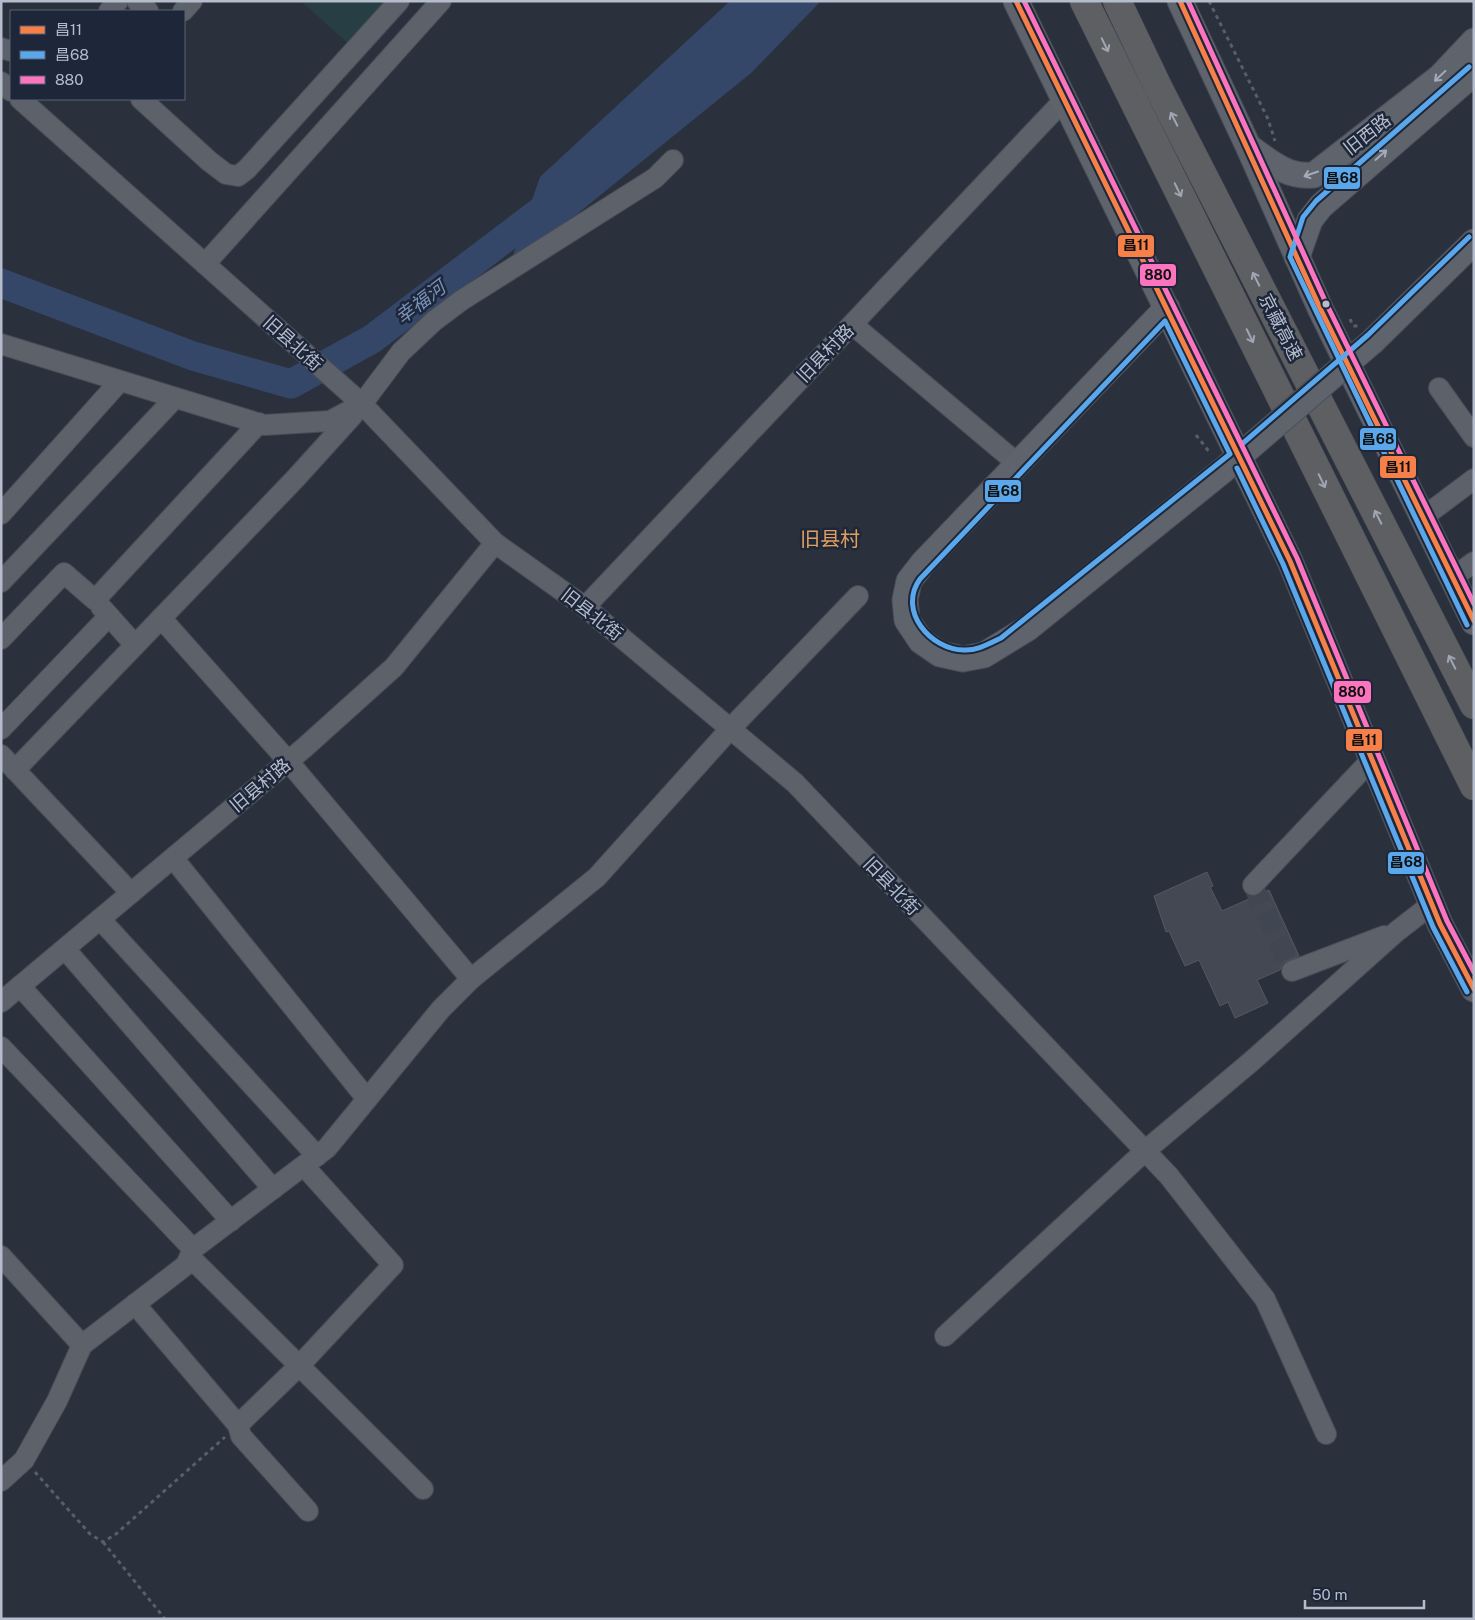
<svg xmlns="http://www.w3.org/2000/svg" width="1475" height="1620" viewBox="0 0 1475 1620" font-family="'Public Sans','Noto Sans SC',sans-serif">
  <style>
    .green { fill: #273e44 }
    .water { fill: #354769 }
    .lines { fill: none; stroke-linecap: round; stroke-linejoin: round }
    .river { stroke: #354769; stroke-width: 29 }
    .building { fill: #434852; stroke: #535963 }
    .minor-tunnel { stroke: #404652; stroke-width: 20; stroke-dasharray: 20 10; stroke-linecap: butt }
    .minor-casing { stroke: #484c55; stroke-width: 22 }
    .major-casing { stroke: #494e59; stroke-width: 27 }
    .highway-casing { stroke: #484d57; stroke-width: 29 }
    .path { stroke: #595f67; stroke-width: 3; stroke-dasharray: 4 4; stroke-linecap: butt }
    .minor { stroke: #5c616a; stroke-width: 20 }
    .major { stroke: #5e636c; stroke-width: 25 }
    .highway { stroke: #5d5f63; stroke-width: 28 }
    .major-bridge-casing { stroke: #494e59; stroke-width: 27; stroke-linecap: butt }
    .major-bridge { stroke: #5e636c; stroke-width: 25 }
    .bus-1-casing { stroke: #1d2739; stroke-width: 9 }
    .bus-2-casing { stroke: #1d2739; stroke-width: 9 }
    .bus-3-casing { stroke: #1d2739; stroke-width: 9 }
    .bus-1 { stroke: #f78048; stroke-width: 5 }
    .bus-2 { stroke: #5aa8eb; stroke-width: 5 }
    .bus-3 { stroke: #fc73be; stroke-width: 5 }
    .oneway { stroke: #9fa6b2 }
    .oneway2 { stroke: #a4abba }
    .bus-dot { fill: #b5bdcd; stroke: #1d2739; stroke-width: 2 }
    .labels { text-anchor: middle; dominant-baseline: central; stroke-width: 5; stroke-linejoin: round; paint-order: stroke }
    .street-label { font-size: 18px; fill: #b5bdcd; stroke: #1d2739 }
    .water-label { font-size: 19px; font-style: italic; fill: #7a90b8; stroke: #1d2739 }
    .quarter-label { font-size: 20px; fill: #e19e5d; stroke: #1d2739 }
    .line-badge { stroke: #1d2739; stroke-width: 2 }
    .pale-badge-label { font-size: 14px; text-anchor: middle; font-weight: bold; fill: #111 }
  </style>
  <rect width="100%" height="100%" fill="#2b313c"/>
  <path class="green" d="M 301,1 L 389,1 L 350,45 Z"/>
  <path class="water" d="M 730,1 L 821,1 L 751,73 L 508,270 L 540,177 Z"/>
  <g class="lines">
    <path class="river" d="M 1,283 L 193,356 L 291,384 L 372,339 L 554,201"/>
  </g>
  <path class="building" d="M 1207,872 L 1213,886 L 1210,887 L 1222,911 L 1269,890 L 1299,956 L 1283,963 L 1280,970 L 1257,980 L 1268,1003 L 1235,1018 L 1228,1002 L 1220,1006 L 1199,960 L 1185,966 L 1169,931 L 1166,932 L 1154,896 Z"/>
  <g class="lines">
    <path class="minor-tunnel" d="M 1253,885 L 1292,971"/>
    <g class="minor-casing">
      <g id="minor">
        <path d="M 137,1 L 148,11"/>
        <path d="M 109,11 L 118,1"/>
        <path d="M 183,11 L 192,1"/>
        <path d="M 1,48 L 11,51"/>
        <path d="M 1,82 L 11,91"/>
        <path d="M 20,99 L 362,404 L 495,543 L 585,607 L 795,783 L 1169,1176 L 1265,1299 L 1326,1434"/>
        <path d="M 141,99 L 209,161 L 226,174 L 238,176 L 247,169 L 399,1"/>
        <path d="M 205,264 L 441,1"/>
        <path d="M 853,325 L 1018,464"/>
        <path d="M 1,344 L 264,425 L 330,421 L 362,404 L 401,352 L 434,321 L 462,300 L 655,178 L 673,160"/>
        <path d="M 1439,388 L 1474,437"/>
        <path d="M 1,514 L 120,381"/>
        <path d="M 1422,518 L 1474,479"/>
        <path d="M 1452,578 L 1474,562"/>
        <path d="M 1,582 L 175,398"/>
        <path d="M 101,607 L 135,645"/>
        <path d="M 585,607 L 1064,100"/>
        <path d="M 161,618 L 288,761 L 471,979"/>
        <path d="M 1,639 L 64,573 L 95,600 L 259,423"/>
        <path d="M 1,729 L 109,616"/>
        <path d="M 1,755 L 131,893"/>
        <path d="M 15,770 L 295,479 L 353,415"/>
        <path d="M 173,858 L 367,1099"/>
        <path d="M 1253,885 L 1373,758"/>
        <path d="M 100,919 L 317,1156"/>
        <path d="M 65,949 L 273,1189"/>
        <path d="M 1292,971 L 1384,936"/>
        <path d="M 20,986 L 231,1221"/>
        <path d="M 1,1002 L 304,748 L 394,667 L 495,543"/>
        <path d="M 1,1047 L 193,1249"/>
        <path d="M 304,1166 L 393,1265 L 299,1366 L 238,1425 L 241,1436 L 308,1511"/>
        <path d="M 1,1256 L 82,1345"/>
        <path d="M 190,1257 L 423,1489"/>
        <path d="M 135,1304 L 238,1425"/>
        <path d="M 945,1336 L 1145,1151 L 1253,1060 L 1396,932 L 1432,904"/>
        <path d="M 1,1481 L 24,1460 L 57,1401 L 82,1345 L 186,1265 L 193,1249 L 327,1148 L 441,1009 L 471,979 L 597,877 L 731,728 L 858,596"/>
      </g>
    </g>
    <g class="major-casing">
      <g id="major">
        <path d="M 1016,1 L 1290,561 L 1440,924 L 1474,989"/>
        <path d="M 1180,1 L 1248,146 L 1320,308 L 1474,622"/>
        <path d="M 1249,147 C 1270,162 1287,178 1314,175 L 1440,77 L 1474,41"/>
        <path d="M 1297,257 L 1310,220 L 1321,206 L 1474,73"/>
        <path d="M 1167,308 L 923,563 L 909,581 L 905,600 L 907,620 L 921,641 L 940,654 L 963,659 L 984,655 L 1028,628 L 1221,472"/>
        <path d="M 1373,341 L 1474,242"/>
      </g>
    </g>
    <g class="highway-casing">
      <g id="highway">
        <path d="M 1084,1 L 1474,786"/>
        <path d="M 1117,1 L 1158,87 L 1474,705"/>
      </g>
    </g>
    <g class="path">
      <path d="M 1209,1 L 1268,119 L 1275,141"/>
      <path d="M 1350,319 L 1353,326 L 1360,326"/>
      <path d="M 1196,435 L 1211,454"/>
      <path d="M 35,1472 L 90,1534 L 103,1542 L 116,1534 L 225,1437"/>
      <path d="M 103,1542 L 165,1619"/>
    </g>
    <use href="#minor" class="minor"/>
    <use href="#major" class="major"/>
    <use href="#highway" class="highway"/>
    <g class="major-bridge-casing">
      <path id="major-bridge" d="M 1221,472 L 1373,341"/>
    </g>
    <use href="#major-bridge" class="major-bridge"/>
    <g class="bus-1-casing">
      <g id="bus-1">
        <path d="M 1016,1 L 1290,561 L 1440,924 L 1474,989"/>
        <path d="M 1180,1 L 1320,308 L 1474,621"/>
      </g>
    </g>
    <g class="bus-2-casing">
      <g id="bus-2">
        <path d="M 1165,321 L 1230,454 L 1001,638 C 990,643 977,651 964,650 C 931,650 897,611 920,579 Z"/>
        <path d="M 1242,444 L 1368,335 L 1469,237"/>
        <path d="M 1237,468 L 1283,564 L 1433,927 L 1467,992"/>
        <path d="M 1467,625 L 1290,257 L 1303,217 L 1316,201 L 1469,67"/>
      </g>
    </g>
    <g class="bus-3-casing">
      <g id="bus-3">
        <path d="M 1024,1 L 1297,558 L 1447,921 L 1474,972"/>
        <path d="M 1188,1 L 1327,305 L 1474,604"/>
      </g>
    </g>
    <use href="#bus-1" class="bus-1"/>
    <use href="#bus-2" class="bus-2"/>
    <use href="#bus-3" class="bus-3"/>
  </g>
  <defs><path id="oneway-shaft" d="M-6 0H5M1.5-3L5.5 0L1.5 3" fill="none" stroke-width="1.6" stroke-linecap="round" stroke-linejoin="round" transform="scale(1.25)"/></defs>
  <g class="oneway">
    <use href="#oneway-shaft" transform="translate(1105 45) rotate(64)"/>
    <use href="#oneway-shaft" transform="translate(1174 119) rotate(-117)"/>
    <use href="#oneway-shaft" transform="translate(1178 190) rotate(64)"/>
    <use href="#oneway-shaft" transform="translate(1256 279) rotate(-117)"/>
    <use href="#oneway-shaft" transform="translate(1250 336) rotate(64)"/>
    <use href="#oneway-shaft" transform="translate(1322 481) rotate(64)"/>
    <use href="#oneway-shaft" transform="translate(1378 517) rotate(-117)"/>
    <use href="#oneway-shaft" transform="translate(1452 662) rotate(-117)"/>
  </g>
  <g class="oneway2">
    <use href="#oneway-shaft" transform="translate(1440 76) rotate(137)"/>
    <use href="#oneway-shaft" transform="translate(1381 155) rotate(-41)"/>
    <use href="#oneway-shaft" transform="translate(1311 174) rotate(161)"/>
  </g>
  <circle class="bus-dot" cx="1326" cy="304" r="4.5"/>
  <g class="labels">
    <g class="street-label">
      <text transform="translate(1367 134) rotate(-38)">旧西路</text>
      <text transform="translate(1281 327) rotate(63)">京藏高速</text>
      <text transform="translate(293 343) rotate(42)">旧县北街</text>
      <text transform="translate(825 353) rotate(-46)">旧县村路</text>
      <text transform="translate(592 614) rotate(38)">旧县北街</text>
      <text transform="translate(260 785) rotate(-40)">旧县村路</text>
      <text transform="translate(892 886) rotate(46)">旧县北街</text>
    </g>
    <g class="water-label">
      <text transform="translate(420 302) rotate(-37)">幸福河</text>
    </g>
    <g class="quarter-label">
      <text x="830" y="539">旧县村</text>
    </g>
  </g>
  <g class="line-badge">
    <rect x="1323" y="166" width="38" height="24" rx="5" fill="#5aa8eb"/>
    <rect x="1117" y="234" width="38" height="24" rx="5" fill="#f78048"/>
    <rect x="1139" y="263" width="38" height="24" rx="5" fill="#fc73be"/>
    <rect x="1359" y="427" width="38" height="24" rx="5" fill="#5aa8eb"/>
    <rect x="1379" y="455" width="38" height="24" rx="5" fill="#f78048"/>
    <rect x="984" y="479" width="38" height="24" rx="5" fill="#5aa8eb"/>
    <rect x="1333" y="680" width="39" height="24" rx="5" fill="#fc73be"/>
    <rect x="1345" y="728" width="38" height="24" rx="5" fill="#f78048"/>
    <rect x="1387" y="851" width="38" height="24" rx="5" fill="#5aa8eb"/>
  </g>
  <g class="pale-badge-label">
    <text x="1342" y="183">昌68</text>
    <text x="1136" y="250">昌11</text>
    <text x="1158" y="280">880</text>
    <text x="1378" y="444">昌68</text>
    <text x="1398" y="472">昌11</text>
    <text x="1003" y="496">昌68</text>
    <text x="1352" y="697">880</text>
    <text x="1364" y="745">昌11</text>
    <text x="1406" y="867">昌68</text>
  </g>
  <rect width="1475" height="1620" fill="none" stroke="#b5bdcd" stroke-width="5"/>
  <rect x="10" y="10" width="175" height="90" fill="#1d2739" stroke="#5a6374"/>
  <rect x="20" y="26" width="25" height="8" fill="#f78048" stroke="#5a6374"/>
  <text x="55" y="35" font-size="15" fill="#b5bdcd">昌11</text>
  <rect x="20" y="51" width="25" height="8" fill="#5aa8eb" stroke="#5a6374"/>
  <text x="55" y="60" font-size="15" fill="#b5bdcd">昌68</text>
  <rect x="20" y="76" width="25" height="8" fill="#fc73be" stroke="#5a6374"/>
  <text x="55" y="85" font-size="15" fill="#b5bdcd">880</text>
  <path d="M1305 1600v8h119v-8" fill="none" stroke="#b5bdcd" stroke-width="2.5"/>
  <text x="1312" y="1600" font-size="15" fill="#b5bdcd" stroke="#1d2739" stroke-width="4" paint-order="stroke">50 m</text>
</svg>
